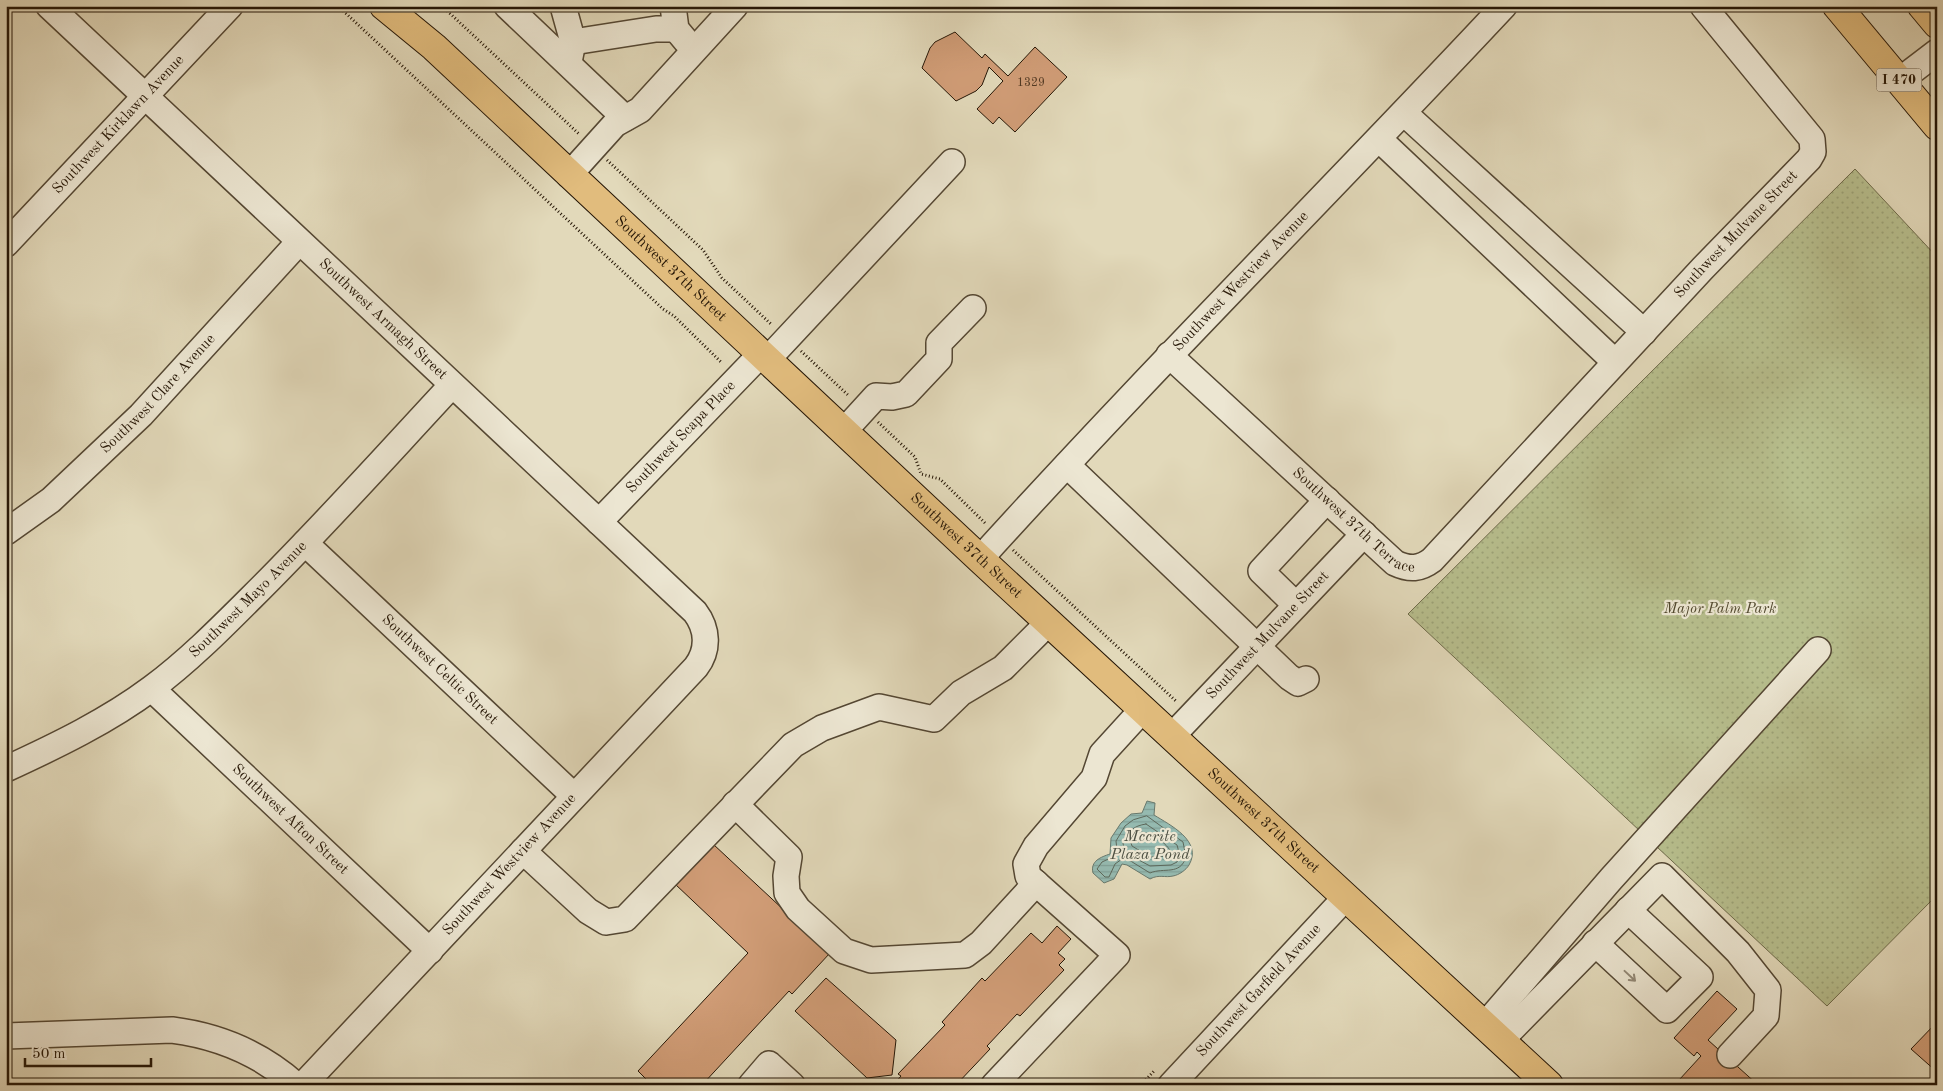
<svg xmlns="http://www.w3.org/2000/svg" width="1943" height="1091" viewBox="0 0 1943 1091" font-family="'Old Standard TT',serif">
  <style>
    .park { fill: url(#park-dots); stroke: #6e6a4a }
    .water { fill: url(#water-rules); stroke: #68786c }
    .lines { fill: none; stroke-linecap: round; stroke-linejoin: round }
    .shore { stroke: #5d685b; stroke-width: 1 }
    .building { fill: #d19d77; stroke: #251606 }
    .minor-casing { stroke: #544733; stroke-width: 28 }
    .major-casing { stroke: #251606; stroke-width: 30 }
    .highway-casing { stroke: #251606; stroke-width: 30 }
    .path { stroke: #251606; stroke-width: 3; stroke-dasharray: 1 2.5; stroke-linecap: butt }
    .minor { stroke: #ece6d2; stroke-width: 25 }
    .major { stroke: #e1bc7d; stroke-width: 28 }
    .highway { stroke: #e1bc7d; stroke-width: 28 }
    .oneway { stroke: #928876 }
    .labels { text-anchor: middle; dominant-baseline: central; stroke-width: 4.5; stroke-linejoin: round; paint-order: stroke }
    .number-label { font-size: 12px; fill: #503822 }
    .shield { fill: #ece6d2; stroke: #615443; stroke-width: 1 }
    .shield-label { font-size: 14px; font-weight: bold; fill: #251606 }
    .street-label { font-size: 15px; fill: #251606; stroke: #ece6d2 }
    .park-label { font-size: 15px; font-style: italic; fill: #51482e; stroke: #ece6d2 }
    .water-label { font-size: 16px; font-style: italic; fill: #4c4f42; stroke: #ece6d2 }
  </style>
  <defs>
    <pattern id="park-dots" width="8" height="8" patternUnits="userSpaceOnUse" patternTransform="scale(1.25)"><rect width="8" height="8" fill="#b7be8d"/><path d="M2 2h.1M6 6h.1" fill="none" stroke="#9da378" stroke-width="1.8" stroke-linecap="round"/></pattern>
    <pattern id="water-rules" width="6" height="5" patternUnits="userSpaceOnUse" patternTransform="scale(1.25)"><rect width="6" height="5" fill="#95bab0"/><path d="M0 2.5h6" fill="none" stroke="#809f96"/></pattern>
  </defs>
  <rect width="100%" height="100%" fill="#e2d9ba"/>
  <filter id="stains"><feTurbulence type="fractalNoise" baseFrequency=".004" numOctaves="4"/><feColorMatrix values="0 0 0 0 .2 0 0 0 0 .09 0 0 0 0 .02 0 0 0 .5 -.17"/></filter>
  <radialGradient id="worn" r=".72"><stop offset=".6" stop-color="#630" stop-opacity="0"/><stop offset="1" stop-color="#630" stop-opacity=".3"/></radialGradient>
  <path class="park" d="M 1855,169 L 1937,257 L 1937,895 L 1827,1006 L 1408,614 Z"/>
  <path class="water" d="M 1147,801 L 1155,803 L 1154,815 C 1170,825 1203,841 1189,865 C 1186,870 1179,875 1173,876 C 1165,878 1159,874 1150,879 L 1127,865 L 1122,864 L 1114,879 L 1104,883 L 1093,873 C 1090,861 1101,857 1110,854 L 1111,838 L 1121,823 L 1131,814 L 1142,813 Z"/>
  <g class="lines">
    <g class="shore">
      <path d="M 1147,816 L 1183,842 L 1186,857 C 1180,876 1164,867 1150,873 L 1129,860 L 1122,859 L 1115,864 L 1109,877 L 1105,877 L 1097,869 L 1102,862 L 1115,856 L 1117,850 L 1116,841 L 1125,826 L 1133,820 Z"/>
      <path d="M 1146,824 L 1177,845 L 1180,856 L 1177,862 L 1171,865 L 1150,866 L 1124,852 L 1123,842 C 1129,831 1133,826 1146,824 Z"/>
      <path d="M 1139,832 C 1150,831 1171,845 1172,856 L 1150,857 L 1132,846 L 1131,843 Z"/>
    </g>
  </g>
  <g class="building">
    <path d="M 955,32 L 982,58 L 985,54 L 1008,76 L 1035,47 L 1067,77 L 1015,132 L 999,117 L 993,124 L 977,109 L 1003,81 L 989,67 L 982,85 L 976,91 L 956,101 L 922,68 L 930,48 L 935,42 Z"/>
    <path d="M 713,844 L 830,953 L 792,994 L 789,991 L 702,1085 L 652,1085 L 638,1071 L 748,953 L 675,884 Z"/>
    <path d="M 1057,926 L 1071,939 L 1058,953 L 1065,959 L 1059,965 L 1064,970 L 1020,1016 L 1017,1014 L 987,1046 L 990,1049 L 956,1085 L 893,1085 L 901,1076 L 898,1074 L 945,1025 L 942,1022 L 982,978 L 985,981 L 1031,933 L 1042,943 Z"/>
    <path d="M 826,978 L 896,1040 L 892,1075 L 867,1078 L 795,1011 Z"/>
    <path d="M 1717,991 L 1737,1009 L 1708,1040 L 1758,1085 L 1684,1085 L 1679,1080 L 1701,1056 L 1697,1052 L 1694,1056 L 1674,1038 Z"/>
    <path d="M 1937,1022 L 1937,1072 L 1911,1049 Z"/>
  </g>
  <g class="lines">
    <g class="minor-casing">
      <g id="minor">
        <path id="s1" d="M 49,6 L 695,612 C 708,629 709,650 696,667 L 303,1085"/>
        <path d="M 507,6 L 625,118"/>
        <path d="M 563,6 L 573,42 L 570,57"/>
        <path d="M 673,6 L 676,29 L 686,41"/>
        <path d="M 573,42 L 656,29 L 676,29"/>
        <path d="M 1899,81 L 1937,52"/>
        <path d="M 1404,113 L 1644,332"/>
        <path d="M 1379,139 L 1615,362"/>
        <path d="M 569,175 L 615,124 L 640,110 L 735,6"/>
        <path id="s2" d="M 6,244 L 230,6"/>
        <path id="s3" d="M 1169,355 L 1395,563 C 1410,570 1420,569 1432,560 L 1703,268 L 1809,159 L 1813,152 L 1812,139 L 1703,6"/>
        <path d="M 768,359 L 952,162"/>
        <path d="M 844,431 L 876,396 L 892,397 L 906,394 L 939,359 L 939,343 L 973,308"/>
        <path d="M 1067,465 L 1289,677 L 1298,683 L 1306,679"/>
        <path id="s4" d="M 599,522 L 762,353"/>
        <path id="s5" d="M 6,532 L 51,500 L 141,415 L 299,242"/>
        <path id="s6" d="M 305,543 L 574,796"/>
        <path id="s7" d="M 980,559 C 1151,370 1331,191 1504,6"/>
        <path d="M 1296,605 L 1261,571 L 1327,500"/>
        <path id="s8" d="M 152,689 L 430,951"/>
        <path id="s9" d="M 1172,736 L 1364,534"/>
        <path id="s10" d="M 6,769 C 56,746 108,721 152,688 C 187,662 219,630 250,599 C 320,530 385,457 452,385"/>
        <path d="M 735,804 L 789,857 L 786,876 L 787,893 L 798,909 L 844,951 L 871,960 L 965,955 L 981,943 L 1036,883"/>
        <path d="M 523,851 L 588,911 L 606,922 L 625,919 L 793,745 L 822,728 L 879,707 L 934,719 L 961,693 L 1003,668 L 1049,622"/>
        <path d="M 1595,943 L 1667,1010 L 1700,977 L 1628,910"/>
        <path d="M 1485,1025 L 1611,879 L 1818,650"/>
        <path d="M 6,1036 L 172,1030 C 219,1036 260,1053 296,1085"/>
        <path d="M 1501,1040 L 1662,876 L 1738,952 L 1768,990 L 1766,1016 L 1730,1055"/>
        <path d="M 751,1085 L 769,1064 L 792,1085"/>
        <path d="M 994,1085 L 1117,955 L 1028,876 L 1026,864 L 1036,846 L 1094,778 L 1102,754 L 1143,709"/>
        <path id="s11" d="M 1171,1085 L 1346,897"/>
      </g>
    </g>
    <g class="major-casing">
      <g id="major">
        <path id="s12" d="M 384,6 L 434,47 L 980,559 L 1549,1085"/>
      </g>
    </g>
    <g class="highway-casing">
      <g id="highway">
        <path d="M 1837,6 L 1937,126"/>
        <path d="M 1922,6 L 1937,24"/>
      </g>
    </g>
    <g class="path">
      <path d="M 338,6 L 663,309 L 674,316 L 722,363"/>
      <path d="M 442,6 L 579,134"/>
      <path d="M 607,160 L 703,250 L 722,278 L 772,325"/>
      <path d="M 801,351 L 849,396"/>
      <path d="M 878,422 L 915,457 L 921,474 L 940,479 L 985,523"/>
      <path d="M 1013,550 L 1177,702"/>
      <path d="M 1141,1085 L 1154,1071"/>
    </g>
    <use href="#minor" class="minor"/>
    <use href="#major" class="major"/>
    <use href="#highway" class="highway"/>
  </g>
  <defs><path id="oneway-shaft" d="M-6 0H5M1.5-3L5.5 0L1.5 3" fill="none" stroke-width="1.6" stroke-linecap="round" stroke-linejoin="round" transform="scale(1.25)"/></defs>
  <use class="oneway" href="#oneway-shaft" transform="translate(1630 976) rotate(43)"/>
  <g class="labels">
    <g class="number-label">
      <text x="1031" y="83">1329</text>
    </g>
    <rect class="shield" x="1876.5" y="68.5" width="45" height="23" rx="4"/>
    <g class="shield-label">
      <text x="1899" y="80">I 470</text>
    </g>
    <g class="street-label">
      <text stroke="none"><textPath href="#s2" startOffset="164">Southwest Kirklawn Avenue</textPath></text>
      <text stroke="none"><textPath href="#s3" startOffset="792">Southwest Mulvane Street</textPath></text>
      <text stroke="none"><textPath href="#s12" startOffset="389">Southwest 37th Street</textPath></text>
      <text stroke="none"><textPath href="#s7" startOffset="381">Southwest Westview Avenue</textPath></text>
      <text stroke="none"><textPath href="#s1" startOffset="458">Southwest Armagh Street</textPath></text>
      <text stroke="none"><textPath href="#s5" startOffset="206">Southwest Clare Avenue</textPath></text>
      <text stroke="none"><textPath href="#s4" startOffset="118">Southwest Scapa Place</textPath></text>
      <text stroke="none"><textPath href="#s3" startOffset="249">Southwest 37th Terrace</textPath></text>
      <text stroke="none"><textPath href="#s12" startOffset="794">Southwest 37th Street</textPath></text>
      <text stroke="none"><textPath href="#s10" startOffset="298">Southwest Mayo Avenue</textPath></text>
      <text stroke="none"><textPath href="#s9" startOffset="139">Southwest Mulvane Street</textPath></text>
      <text stroke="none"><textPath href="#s6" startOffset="185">Southwest Celtic Street</textPath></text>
      <text stroke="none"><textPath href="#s8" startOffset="190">Southwest Afton Street</textPath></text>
      <text stroke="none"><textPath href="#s12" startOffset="1199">Southwest 37th Street</textPath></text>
      <text transform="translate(510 865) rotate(-47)">Southwest Westview Avenue</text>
      <text stroke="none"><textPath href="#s11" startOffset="129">Southwest Garfield Avenue</textPath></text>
    </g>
    <g class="park-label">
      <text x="1720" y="609">Major Palm Park</text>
    </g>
    <g class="water-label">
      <text x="1150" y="837">Mccrite<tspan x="1150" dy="18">Plaza Pond</tspan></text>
    </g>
  </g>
  <rect width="1943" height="1091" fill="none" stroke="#e2d9ba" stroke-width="25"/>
  <rect x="8" y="8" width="1928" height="1076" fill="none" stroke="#251606" stroke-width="2.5"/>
  <rect x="12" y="12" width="1918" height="1066" fill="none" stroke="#251606"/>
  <path d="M25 1058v8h126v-8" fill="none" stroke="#251606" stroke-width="2.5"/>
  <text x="32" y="1058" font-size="15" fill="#251606" stroke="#ece6d2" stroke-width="4" paint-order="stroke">50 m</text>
  <rect width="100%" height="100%" filter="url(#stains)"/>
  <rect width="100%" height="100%" fill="url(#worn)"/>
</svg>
